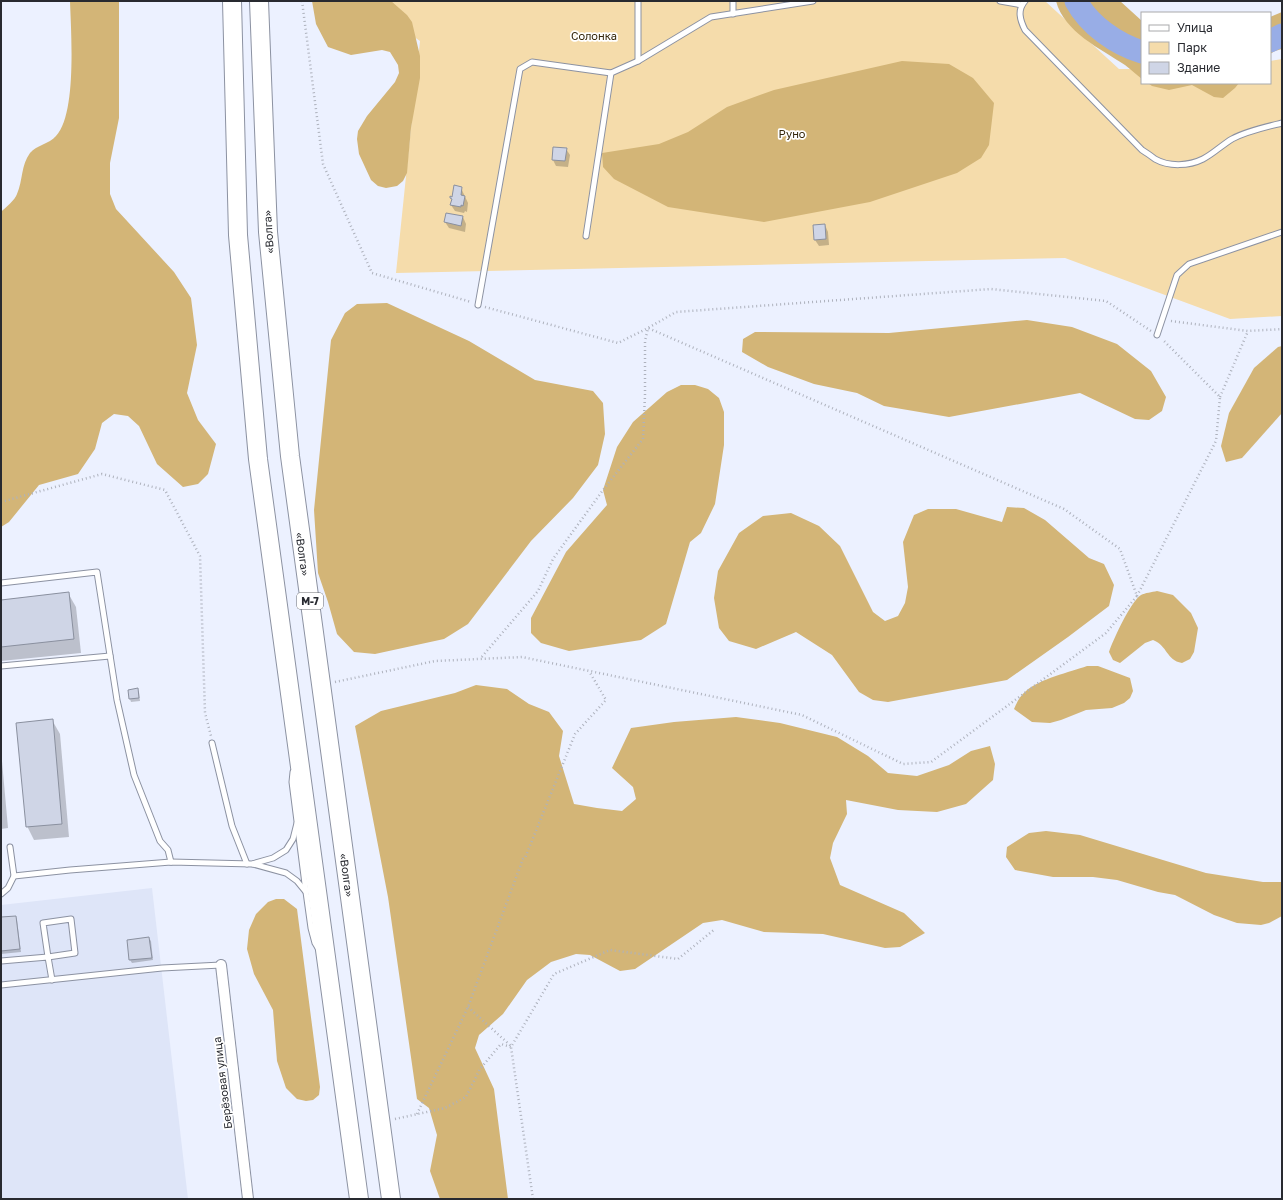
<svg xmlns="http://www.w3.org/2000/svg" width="1283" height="1200" viewBox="0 0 1283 1200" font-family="'Golos Text',sans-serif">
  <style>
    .built { fill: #dee5f8 }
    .green { fill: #f5dcab }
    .forest { fill: #d3b577 }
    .shadow { fill: #0003 }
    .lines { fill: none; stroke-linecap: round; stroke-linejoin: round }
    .river { stroke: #98ade6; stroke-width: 23 }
    .building { fill: #cfd5e6; stroke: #8a909f }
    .lane-casing { stroke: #8c92a2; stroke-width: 7 }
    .street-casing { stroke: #8c92a2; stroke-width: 12 }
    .highway-casing { stroke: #8c92a2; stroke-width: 20 }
    .path { stroke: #aeb2bd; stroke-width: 2.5; stroke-dasharray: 1 3; stroke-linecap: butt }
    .lane { stroke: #fff; stroke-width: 5 }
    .street { stroke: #fff; stroke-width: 10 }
    .highway { stroke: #fff; stroke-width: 18 }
    .labels { text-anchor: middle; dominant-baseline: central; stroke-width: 3.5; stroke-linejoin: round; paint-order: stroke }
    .shield { fill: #fff; stroke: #686a6e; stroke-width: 1 }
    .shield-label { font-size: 10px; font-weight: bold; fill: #282a30 }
    .park-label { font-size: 11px; fill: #35270b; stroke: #fff }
    .street-label { font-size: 11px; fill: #282a30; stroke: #fff }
  </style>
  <rect width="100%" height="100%" fill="#ecf1ff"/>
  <path class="built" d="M 152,888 L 188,1199 L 1,1199 L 1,905 Z"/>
  <path class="green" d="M 363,1 L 1045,1 L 1119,69 L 1142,69 L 1142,83 L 1270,83 L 1270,61 L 1282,59 L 1282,316 L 1230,319 L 1065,258 L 396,273 L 420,41 Z"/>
  <g class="forest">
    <path d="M 70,1 L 119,1 L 119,118 L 110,163 L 110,194 L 116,209 L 174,272 L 191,298 L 197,345 L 187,393 L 198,420 L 216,444 L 208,474 L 198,484 L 183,487 L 157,464 L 139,426 L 128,416 L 114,414 L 102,423 L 95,449 L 78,474 L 39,485 L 9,522 L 1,527 L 1,212 C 6,207 15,200 17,194 C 23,180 21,165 30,153 C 37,145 49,144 56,136 C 77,114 71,32 70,1 Z"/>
    <path d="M 312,1 L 391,1 L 407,15 L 412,22 L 420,56 L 420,78 L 411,128 L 407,173 L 403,181 L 397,186 L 386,188 L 378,186 L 371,180 L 359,154 L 357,139 L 358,131 L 367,116 L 395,82 L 399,73 L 398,65 L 390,52 L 382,50 L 351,55 L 328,47 L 316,24 Z"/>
    <path d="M 1056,1 L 1120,1 L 1142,21 L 1142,79 C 1136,74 1131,70 1125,65 C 1101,49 1064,32 1056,1 Z"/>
    <path d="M 1282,12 L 1282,49 L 1275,51 L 1270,54 L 1270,17 Z"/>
    <path d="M 902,61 L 949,64 L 973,78 L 994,103 L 989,145 L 981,158 L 957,173 L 870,202 L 764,222 L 668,207 L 614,179 L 603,167 L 602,153 L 659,144 L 688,132 L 727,107 L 774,90 Z"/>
    <path d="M 1148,83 L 1239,83 L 1235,88 L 1223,98 L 1214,97 L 1192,85 L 1169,90 L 1152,86 Z"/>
    <path d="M 387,303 L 469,341 L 535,380 L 593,391 L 603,403 L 605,434 L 598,465 L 573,498 L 531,541 L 468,624 L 444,639 L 375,654 L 354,652 L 337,634 L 328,602 L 318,573 L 314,510 L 331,340 L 345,313 L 357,304 Z"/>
    <path d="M 1027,320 L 1072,327 L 1117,344 L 1151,371 L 1166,397 L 1162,411 L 1149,420 L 1135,419 L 1080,393 L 949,417 L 884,406 L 857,393 L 814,384 L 768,367 L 742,352 L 743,339 L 755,332 L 889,333 Z"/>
    <path d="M 1282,346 L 1282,413 L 1242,458 L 1226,462 L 1221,446 L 1229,413 L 1254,368 L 1278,347 Z"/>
    <path d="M 681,385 L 695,385 L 708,389 L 719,398 L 724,412 L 724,445 L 715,504 L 701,533 L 690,542 L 666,624 L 641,640 L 569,651 L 541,643 L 531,633 L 531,618 L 566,552 L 607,505 L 603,490 L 617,447 L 633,422 L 667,392 Z"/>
    <path d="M 1007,507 L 1024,508 L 1045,520 L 1089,558 L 1104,564 L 1114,585 L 1109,606 L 1068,637 L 1007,680 L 888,702 L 873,700 L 859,692 L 832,655 L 796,632 L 756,649 L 729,641 L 719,628 L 714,598 L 718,571 L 739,533 L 763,516 L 791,513 L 819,526 L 840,546 L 873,612 L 885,621 L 898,616 L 905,603 L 908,587 L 903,542 L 914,515 L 928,509 L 956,509 L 1002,522 Z"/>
    <path d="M 1157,591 L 1173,595 L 1191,613 L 1198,628 L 1194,652 L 1190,659 L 1182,663 C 1166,660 1168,646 1153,640 L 1145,643 L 1120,663 L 1113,660 L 1109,652 C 1113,640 1131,601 1141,595 C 1145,593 1152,592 1157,591 Z"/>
    <path d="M 1087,666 L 1098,666 L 1130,678 L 1133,691 L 1130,698 L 1124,703 L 1112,708 L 1086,710 L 1061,720 L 1050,723 L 1032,722 L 1014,709 C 1017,702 1020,696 1026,691 C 1039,679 1070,672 1087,666 Z"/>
    <path d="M 476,685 L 507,689 L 529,704 L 549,712 L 563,731 L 559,756 L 574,804 L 597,808 L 622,811 L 636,799 L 633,787 L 612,768 L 631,728 L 674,722 L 736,717 L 780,723 L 837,737 L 868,756 L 888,773 L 917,776 L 949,765 L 971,751 L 990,746 L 995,764 L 993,780 L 966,804 L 937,812 L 898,810 L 846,800 L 847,814 L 833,843 L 830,858 L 840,885 L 904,913 L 925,933 L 900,947 L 885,948 L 823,934 L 764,932 L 722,920 L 703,923 L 635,969 L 620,971 L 590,955 L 576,954 L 551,962 L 527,980 L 503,1014 L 479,1035 L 475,1048 L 494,1089 L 508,1199 L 440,1199 L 430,1171 L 437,1135 L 429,1108 L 417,1099 L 388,897 L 355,726 L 381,711 L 455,693 Z"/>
    <path d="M 1046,831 L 1080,835 L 1206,873 L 1263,882 L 1282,882 L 1282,916 L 1269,923 L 1261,925 L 1237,923 L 1214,915 L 1175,895 L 1158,892 L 1117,880 L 1093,877 L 1053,877 L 1015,870 L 1006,857 L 1007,847 L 1029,833 Z"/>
    <path d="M 276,899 L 284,899 L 297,909 L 320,1087 L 319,1095 L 313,1100 L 306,1101 L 297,1099 L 286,1088 L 277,1061 L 273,1010 L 254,974 L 247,949 L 249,930 L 256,914 L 268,902 Z"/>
  </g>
  <g class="shadow">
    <path d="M 566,149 L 570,155 L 568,167 L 556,166 L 553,160 Z"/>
    <path d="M 461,188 L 468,203 L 467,212 L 465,211 L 464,213 L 455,211 L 451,205 Z"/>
    <path d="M 463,217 L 466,224 L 465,232 L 449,228 L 445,222 Z"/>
    <path d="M 825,225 L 828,232 L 829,245 L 819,246 L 815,240 Z"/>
    <path d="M 68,593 L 76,607 L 81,653 L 1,661 L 1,601 Z"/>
    <path d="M 137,689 L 139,692 L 140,701 L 131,702 L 130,699 L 129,690 Z"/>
    <path d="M 52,720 L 60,734 L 69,837 L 34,840 L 27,826 Z"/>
    <path d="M 1,750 L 8,828 L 1,829 Z"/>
    <path d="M 16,917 L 17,920 L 21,952 L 1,954 L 1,918 Z"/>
    <path d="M 149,938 L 151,941 L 153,960 L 132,963 L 130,960 Z"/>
  </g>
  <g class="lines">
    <g class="river">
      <path d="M 1076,1 C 1089,25 1116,44 1142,52"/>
      <path d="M 1270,41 L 1282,35"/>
    </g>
  </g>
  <g class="building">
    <path d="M 553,147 L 567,148 L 565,161 L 552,160 Z"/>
    <path d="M 454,185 L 462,187 L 461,195 L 465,196 L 463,206 L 461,205 L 461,207 L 450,205 L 452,199 L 450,198 L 450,196 L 452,197 Z"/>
    <path d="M 446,213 L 463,216 L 461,226 L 444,222 Z"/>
    <path d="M 825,224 L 826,239 L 814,240 L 813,225 Z"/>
    <path d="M 69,592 L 74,639 L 1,647 L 1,600 Z"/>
    <path d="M 138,688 L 139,698 L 129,699 L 128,690 Z"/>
    <path d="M 53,719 L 62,824 L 26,827 L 16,723 Z"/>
    <path d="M 16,916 L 20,949 L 1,951 L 1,917 Z"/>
    <path d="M 149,937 L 152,958 L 129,960 L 127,940 Z"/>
  </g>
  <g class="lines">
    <g class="lane-casing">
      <g id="lane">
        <path d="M 1000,1 L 1022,5"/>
        <path d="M 1025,1 C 1017,10 1020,20 1025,30 L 1142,150 C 1147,153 1151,156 1155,159 C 1169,167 1189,166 1203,159 C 1213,154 1222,145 1232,139 C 1247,131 1266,127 1282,123"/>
        <path d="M 733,14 L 733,1"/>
        <path d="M 638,61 L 638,1"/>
        <path d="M 586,236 L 611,73"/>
        <path d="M 478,305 L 520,69 L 532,62 L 611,73 L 638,61 L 711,17 L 813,1"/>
        <path d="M 1157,335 L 1177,275 L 1189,264 L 1282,232"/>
        <path d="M 1,583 L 97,572 L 117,700 L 134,775 L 160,841 L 168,850 L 171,862"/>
        <path d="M 1,666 L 110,656"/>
        <path d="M 212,743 L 232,826 L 247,864"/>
        <path d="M 293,772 L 292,782 L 306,892"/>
        <path d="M 10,847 L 14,876 L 70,870 L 171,862 L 252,864 L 273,858 L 286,850 L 293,839 L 297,823"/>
        <path d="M 253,864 L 286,873 L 297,881 L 306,892 L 311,928 L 315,943 L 318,948"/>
        <path d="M 1,894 L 8,888 L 14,876"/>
        <path d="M 71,919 L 75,953 L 48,957 L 43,923 Z"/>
        <path d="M 1,961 L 48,957 L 52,980"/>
        <path d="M 1,985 L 162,968 L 221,965"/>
      </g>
    </g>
    <g class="street-casing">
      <path id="street" d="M 221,965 L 248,1199"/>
    </g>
    <g class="highway-casing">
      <g id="highway">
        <path d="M 232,1 L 238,235 L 258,459 L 359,1199"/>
        <path d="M 259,1 L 268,232 L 290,456 L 391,1199"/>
      </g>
    </g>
    <g class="path">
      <path d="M 302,1 L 323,164 L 372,273 L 471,302"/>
      <path d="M 485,307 L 618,343 L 648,328 L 676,312 L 991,289 L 1106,301 L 1151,331"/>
      <path d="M 1171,321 L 1248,331 L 1282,329"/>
      <path d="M 1220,397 L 1248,331"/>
      <path d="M 1,502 L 102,474 L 165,490 L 200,556 L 205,713 L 211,736"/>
      <path d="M 1137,596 L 1216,441 L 1220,397 L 1163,340"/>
      <path d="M 335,682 L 435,661 L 522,657 L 802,715 L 903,764 L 931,762 L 1106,633 L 1137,596 L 1120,549 L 1064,509 L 648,328 L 645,341 L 645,395 L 643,439 L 603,490 L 553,559 L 538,591 L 480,659"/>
      <path d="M 468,1007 L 511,1046"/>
      <path d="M 417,1114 L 468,1007 L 523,859 L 525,858 L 575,734 L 606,700 L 589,671"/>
      <path d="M 395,1119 L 445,1108 L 466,1097 L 480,1069 L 501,1044 L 511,1047"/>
      <path d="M 533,1199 L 511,1047 L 554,974 L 610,950 L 678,959 L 715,929"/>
    </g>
    <use href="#lane" class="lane"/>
    <use href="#street" class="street"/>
    <use href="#highway" class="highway"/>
  </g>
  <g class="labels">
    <rect class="shield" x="297" y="593" width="26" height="16" rx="3"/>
    <g class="shield-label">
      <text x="310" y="601">М-7</text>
    </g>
    <g class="park-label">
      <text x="594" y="35">Солонка</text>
      <text x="792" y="133">Руно</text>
    </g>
    <g class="street-label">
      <text transform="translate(268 232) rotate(-94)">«Волга»</text>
      <text transform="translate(303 554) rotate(82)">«Волга»</text>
      <text transform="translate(347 875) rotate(82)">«Волга»</text>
      <text transform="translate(222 1083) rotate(-97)">Берёзовая улица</text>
    </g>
  </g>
  <rect width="1283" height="1200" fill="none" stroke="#282a30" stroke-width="4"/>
  <rect x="1141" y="12" width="130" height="72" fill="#ffffff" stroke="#a9aaac"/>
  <rect x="1149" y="25" width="20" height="6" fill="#ffffff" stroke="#a9aaac"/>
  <text x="1177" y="32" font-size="12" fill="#282a30">Улица</text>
  <rect x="1149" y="42" width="20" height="12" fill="#f5dcab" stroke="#a9aaac"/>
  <text x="1177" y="52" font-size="12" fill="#282a30">Парк</text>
  <rect x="1149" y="62" width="20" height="12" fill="#cfd5e6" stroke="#a9aaac"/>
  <text x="1177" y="72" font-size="12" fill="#282a30">Здание</text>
</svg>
